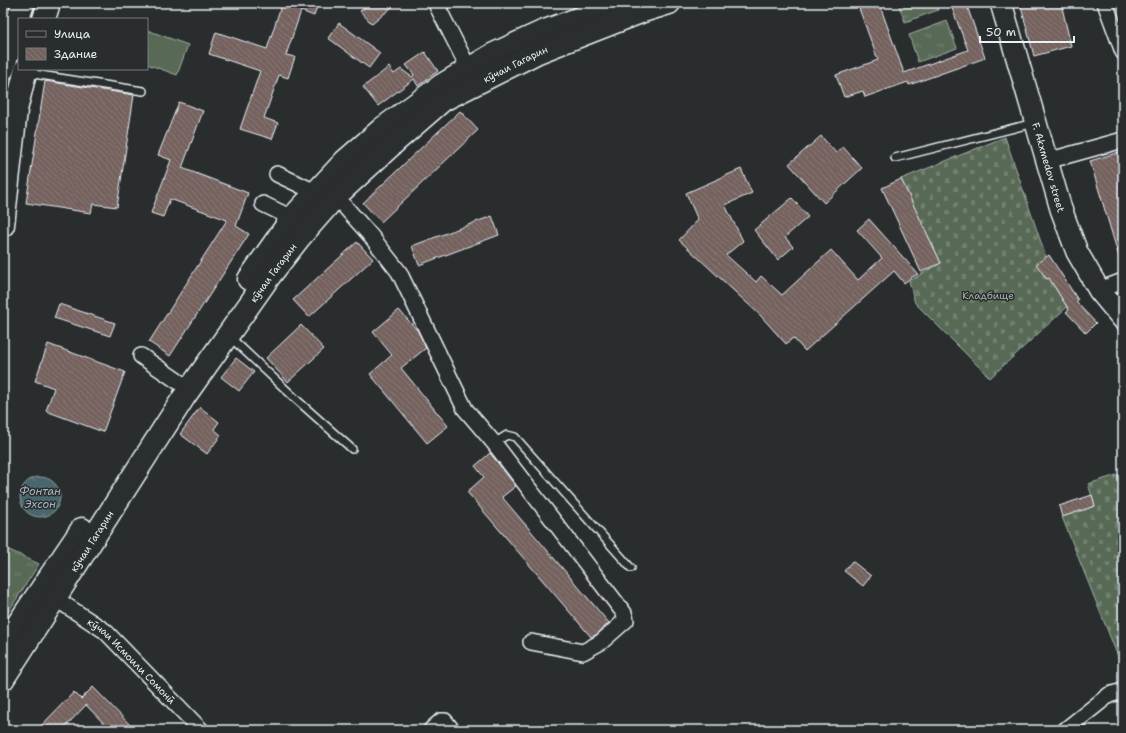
<svg xmlns="http://www.w3.org/2000/svg" width="1126" height="733" viewBox="0 0 1126 733" font-family="'Shantell Sans',sans-serif">
  <style>
    .grass { fill: url(#grass-tufts); stroke: #a0aea7 }
    .cemetery { fill: url(#cemetery-stones); stroke: #a0aea7 }
    .garden { fill: #596b56; stroke: #a0aea7 }
    .water { fill: url(#water-ripples); stroke: #899ea5 }
    .building { fill: url(#building-back-hatch); stroke: #e8f1f8 }
    .lines { fill: none; stroke-linecap: round; stroke-linejoin: round }
    .service-casing { stroke: #e8f1f8; stroke-width: 10 }
    .minor-casing { stroke: #e8f1f8; stroke-width: 18 }
    .secondary-casing { stroke: #e8f1f8; stroke-width: 24 }
    .primary-casing { stroke: #e8f1f8; stroke-width: 25 }
    .trunk-casing { stroke: #e8f1f8; stroke-width: 25 }
    .service { stroke: #2a2d2e; stroke-width: 7 }
    .minor { stroke: #2a2d2e; stroke-width: 15 }
    .secondary { stroke: #2a2d2e; stroke-width: 21 }
    .primary { stroke: #2a2d2e; stroke-width: 22 }
    .trunk { stroke: #2a2d2e; stroke-width: 22 }
    .labels { text-anchor: middle; dominant-baseline: central; stroke-width: 3; stroke-linejoin: round; paint-order: stroke }
    .street-label { font-size: 10px; fill: #e8f1f8; stroke: #2a2d2e }
    .park-label { font-size: 10px; fill: #a8b5af; stroke: #2a2d2e }
    .water-label { font-size: 11px; font-style: italic; fill: #a8b9c0; stroke: #2a2d2e }
  </style>
  <defs>
    <pattern id="grass-tufts" width="24" height="20" patternUnits="userSpaceOnUse"><rect width="24" height="20" fill="#596b56"/><path d="M3 7l-1-3M5 7V3M7 7l1-3M15 17l-1-3M17 17v-4M19 17l1-3" fill="none" stroke="#71816f"/></pattern>
    <pattern id="cemetery-stones" width="16" height="16" patternUnits="userSpaceOnUse"><rect width="16" height="16" fill="#596b56"/><path d="M2 7V4a2 2 0 0 1 4 0v3zM10 15v-3a2 2 0 0 1 4 0v3z" fill="#71816f"/></pattern>
    <pattern id="water-ripples" width="26" height="14" patternUnits="userSpaceOnUse"><rect width="26" height="14" fill="#49666d"/><path d="M2 4q2-2 4 0t4 0M15 11q2-2 4 0t4 0" fill="none" stroke="#637c83"/></pattern>
    <pattern id="building-back-hatch" width="6" height="6" patternUnits="userSpaceOnUse"><rect width="6" height="6" fill="#74625e"/><path d="M-1 5l2 2M0 0l6 6M5-1l2 2" fill="none" stroke="#887976"/></pattern>
  </defs>
  <rect width="100%" height="100%" fill="#2a2d2e"/>
  <filter id="ink" filterUnits="userSpaceOnUse"><feTurbulence type="fractalNoise" baseFrequency=".025" numOctaves="2"/><feDisplacementMap in="SourceGraphic" scale="8" xChannelSelector="R" yChannelSelector="G"/><feConvolveMatrix kernelMatrix="1 2 1 2 8 2 1 2 1" color-interpolation-filters="sRGB"/></filter>
  <g filter="url(#ink)">
    <g class="grass">
      <path d="M 898,3 L 936,3 L 938,10 L 905,22 Z"/>
      <path d="M 947,21 L 957,48 L 918,62 L 909,35 Z"/>
      <path d="M 3,547 L 39,564 L 3,620 Z"/>
    </g>
    <g class="cemetery">
      <path d="M 1005,137 L 1046,257 L 1037,264 L 1046,279 L 1049,278 L 1067,307 L 990,378 L 915,303 L 909,281 L 941,263 L 901,179 Z"/>
      <path d="M 1123,473 L 1123,663 L 1121,664 L 1062,517 L 1095,506 L 1088,484 Z"/>
    </g>
    <path class="garden" d="M 147,30 L 188,45 L 177,75 L 147,64 Z"/>
    <circle class="water" cx="40" cy="497" r="20"/>
    <g class="building">
      <path d="M 282,3 L 318,3 L 314,16 L 301,11 L 286,55 L 295,57 L 288,78 L 279,75 L 264,118 L 278,123 L 272,139 L 240,129 L 260,71 L 209,54 L 216,32 L 267,49 Z"/>
      <path d="M 370,3 L 397,3 L 372,24 L 360,11 Z"/>
      <path d="M 857,3 L 879,3 L 904,73 L 968,50 L 950,3 L 966,3 L 985,58 L 909,85 L 908,82 L 865,97 L 863,91 L 844,97 L 836,75 L 878,60 Z"/>
      <path d="M 1020,3 L 1061,3 L 1071,46 L 1034,56 Z"/>
      <path d="M 339,23 L 380,53 L 369,68 L 328,38 Z"/>
      <path d="M 425,52 L 438,71 L 418,86 L 414,79 L 378,106 L 363,87 L 389,67 L 394,74 L 401,69 L 412,77 L 414,75 L 406,65 Z"/>
      <path d="M 45,81 L 134,95 L 117,207 L 93,204 L 91,213 L 26,203 Z"/>
      <path d="M 179,102 L 203,111 L 182,168 L 248,193 L 236,226 L 249,234 L 170,356 L 149,342 L 227,220 L 170,199 L 163,217 L 151,213 L 171,160 L 158,155 Z"/>
      <path d="M 460,111 L 478,130 L 381,222 L 363,203 Z"/>
      <path d="M 821,136 L 836,153 L 843,147 L 862,168 L 824,203 L 789,164 Z"/>
      <path d="M 1123,151 L 1123,260 L 1120,260 L 1090,161 Z"/>
      <path d="M 741,169 L 752,193 L 725,205 L 743,241 L 726,255 L 756,282 L 761,276 L 782,295 L 831,250 L 858,280 L 882,258 L 857,230 L 869,219 L 918,274 L 912,277 L 904,283 L 894,271 L 805,351 L 793,338 L 786,344 L 760,315 L 679,240 L 698,220 L 686,193 Z"/>
      <path d="M 901,179 L 941,263 L 921,272 L 882,188 Z"/>
      <path d="M 792,198 L 808,217 L 785,237 L 793,247 L 778,260 L 754,230 Z"/>
      <path d="M 492,216 L 499,235 L 419,265 L 412,246 Z"/>
      <path d="M 357,242 L 373,259 L 309,317 L 293,300 Z"/>
      <path d="M 1049,255 L 1078,300 L 1076,302 L 1096,323 L 1086,333 L 1066,312 L 1069,310 L 1049,278 L 1047,279 L 1036,264 Z"/>
      <path d="M 59,304 L 115,323 L 110,336 L 54,318 Z"/>
      <path d="M 399,310 L 418,331 L 426,348 L 401,368 L 448,426 L 427,443 L 370,374 L 392,355 L 373,332 Z"/>
      <path d="M 301,325 L 324,349 L 288,382 L 266,358 Z"/>
      <path d="M 48,344 L 125,372 L 103,432 L 46,411 L 54,388 L 35,381 Z"/>
      <path d="M 236,358 L 254,372 L 239,391 L 221,377 Z"/>
      <path d="M 200,407 L 219,422 L 214,429 L 221,435 L 207,454 L 180,434 Z"/>
      <path d="M 490,453 L 516,486 L 502,497 L 609,623 L 596,635 L 591,637 L 467,492 L 484,477 L 475,466 Z"/>
      <path d="M 1092,495 L 1095,506 L 1062,517 L 1059,506 Z"/>
      <path d="M 852,561 L 871,576 L 863,586 L 844,571 Z"/>
      <path d="M 93,687 L 135,730 L 110,730 L 86,705 L 62,730 L 37,730 L 74,692 L 81,699 Z"/>
    </g>
    <g class="lines">
      <g class="service-casing">
        <g id="service">
          <path d="M 27,73 L 143,91"/>
          <path d="M 895,158 L 1034,123"/>
          <path d="M 230,337 L 298,401 L 352,449"/>
          <path d="M 494,443 L 507,435 L 515,437 L 631,568"/>
        </g>
      </g>
      <g class="minor-casing">
        <g id="minor">
          <path d="M 442,3 L 437,6 L 469,69"/>
          <path d="M 1105,3 L 1123,52"/>
          <path d="M 1047,161 L 1123,140"/>
          <path d="M 277,174 L 315,192"/>
          <path d="M 330,190 L 370,235 L 399,272 L 465,409 L 494,443 L 624,613 L 626,620 L 601,642 L 583,652 L 531,642"/>
          <path d="M 263,204 L 292,218"/>
          <path d="M 1099,290 L 1123,281"/>
          <path d="M 141,356 L 179,382"/>
          <path id="s1" d="M 47,593 L 105,631 L 201,730"/>
          <path d="M 431,730 L 441,721 L 445,721 L 452,730"/>
          <path d="M 1065,730 L 1109,695 L 1123,691"/>
        </g>
      </g>
      <g class="secondary-casing">
        <g id="secondary">
          <path id="s2" d="M 1001,3 L 1061,209 L 1077,252 L 1099,290 L 1123,319"/>
        </g>
      </g>
      <g class="primary-casing">
        <g id="primary">
          <path d="M 44,19 L 49,3"/>
          <path d="M 3,69 L 23,3"/>
          <path d="M 3,225 L 16,110 L 26,69"/>
        </g>
      </g>
      <g class="trunk-casing">
        <g id="trunk">
          <path d="M 249,279 L 292,218 L 345,161 L 383,128 L 442,85 L 494,54 L 542,32 L 621,3"/>
          <path d="M 3,646 L 82,529"/>
          <path id="s3" d="M 3,679 L 184,397 L 271,274 L 299,238 L 336,196 L 397,140 L 443,100 L 538,52 L 643,11 L 669,3"/>
        </g>
      </g>
      <use href="#service" class="service"/>
      <use href="#minor" class="minor"/>
      <use href="#secondary" class="secondary"/>
      <use href="#primary" class="primary"/>
      <use href="#trunk" class="trunk"/>
    </g>
  </g>
  <g class="labels">
    <g class="street-label">
      <text stroke="none"><textPath href="#s3" startOffset="812">кӯчаи Гагарин</textPath></text>
      <text stroke="none"><textPath href="#s2" startOffset="171">F. Akxmedov street</textPath></text>
      <text stroke="none"><textPath href="#s3" startOffset="488">кӯчаи Гагарин</textPath></text>
      <text stroke="none"><textPath href="#s3" startOffset="164">кӯчаи Гагарин</textPath></text>
      <text stroke="none"><textPath href="#s1" startOffset="109">кӯчаи Исмоили Сомонӣ</textPath></text>
    </g>
    <g class="park-label">
      <text x="988" y="295">Кладбище</text>
    </g>
    <g class="water-label">
      <text x="40" y="491">Фонтан<tspan x="40" dy="13">Эхсон</tspan></text>
    </g>
  </g>
  <rect width="1126" height="733" fill="none" stroke="#2a2d2e" stroke-width="16"/>
  <rect x="8" y="8" width="1110" height="717" fill="none" stroke="#e8f1f8" stroke-width="1.5" filter="url(#ink)"/>
  <rect x="18" y="18" width="130" height="52" fill="#2a2d2e" stroke="#767b7f"/>
  <rect x="26" y="31" width="20" height="6" fill="#2a2d2e" stroke="#767b7f"/>
  <text x="54" y="38" font-size="12" fill="#e8f1f8">Улица</text>
  <rect x="26" y="48" width="20" height="12" fill="url(#building-back-hatch)" stroke="#767b7f"/>
  <text x="54" y="58" font-size="12" fill="#e8f1f8">Здание</text>
  <path d="M980 36v6h94v-6" fill="none" stroke="#e8f1f8" stroke-width="2"/>
  <text x="986" y="36" font-size="12" fill="#e8f1f8" stroke="#2a2d2e" stroke-width="3" paint-order="stroke">50 m</text>
</svg>
